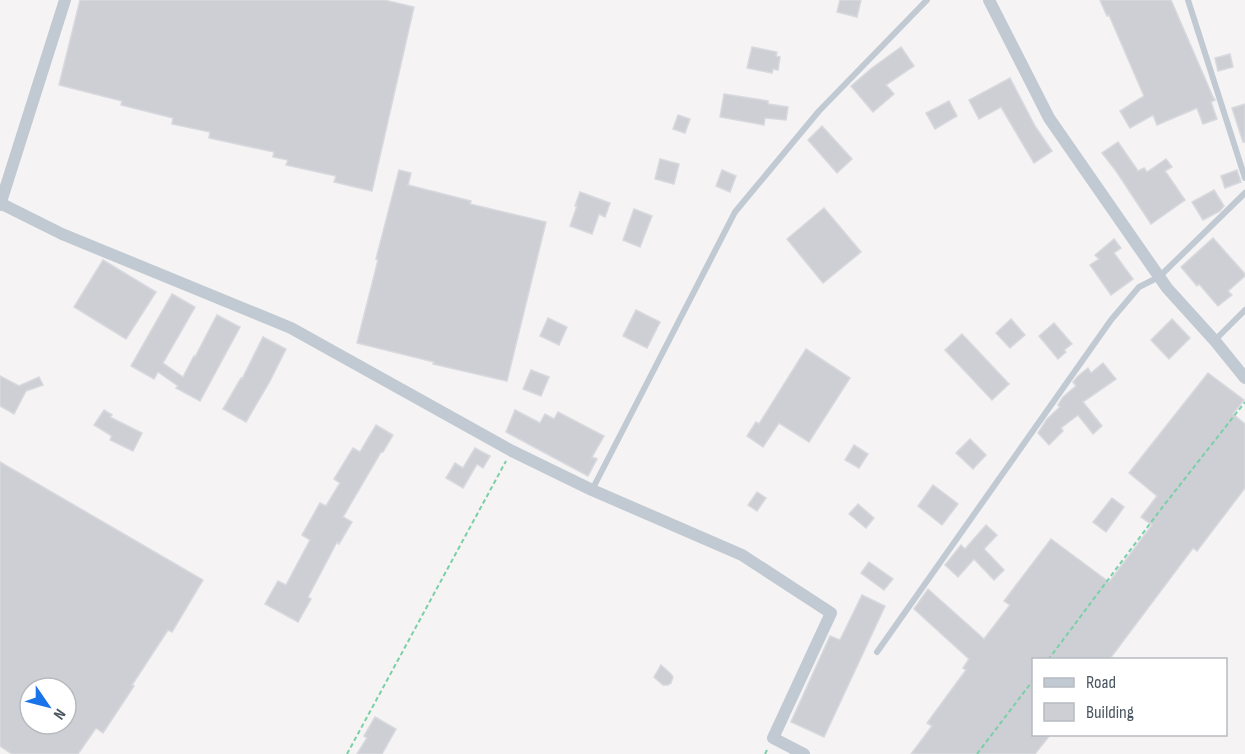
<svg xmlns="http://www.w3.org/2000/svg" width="1245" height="754" viewBox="0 0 1245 754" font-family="'Sofia Sans Condensed',sans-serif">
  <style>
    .building { fill: #cdcfd5; stroke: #d7d9de; stroke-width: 1.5; fill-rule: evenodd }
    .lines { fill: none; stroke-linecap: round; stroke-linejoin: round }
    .path { stroke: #7ad0a6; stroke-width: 2; stroke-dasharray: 4.5 3; stroke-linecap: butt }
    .lane { stroke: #c1cad2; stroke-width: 6 }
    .street { stroke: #c1cad2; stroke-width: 12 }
  </style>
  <rect width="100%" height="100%" fill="#f5f3f3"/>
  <g class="building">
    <path d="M 80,0 L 384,0 L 414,7 L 372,191 L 334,182 L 336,176 L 286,165 L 288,160 L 273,157 L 274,152 L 209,138 L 210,132 L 172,124 L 173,118 L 121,105 L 122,101 L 59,85 Z"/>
    <path d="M 840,0 L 861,0 L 857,17 L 837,12 Z"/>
    <path d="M 1100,0 L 1171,0 L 1213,97 L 1215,100 L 1211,102 L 1217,119 L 1203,124 L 1197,108 L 1157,125 L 1153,115 L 1130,128 L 1120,111 L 1144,96 L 1109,15 L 1107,16 Z"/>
    <path d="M 752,47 L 777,52 L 776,56 L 780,57 L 778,70 L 773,69 L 772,73 L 747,68 Z"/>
    <path d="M 901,47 L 914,66 L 886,85 L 894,94 L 873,112 L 851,86 L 872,68 Z"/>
    <path d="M 1230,54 L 1233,67 L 1218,71 L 1215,58 Z"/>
    <path d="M 1010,78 L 1035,126 L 1052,151 L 1034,163 L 1001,107 L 979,119 L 969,100 Z"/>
    <path d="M 724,94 L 768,101 L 768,104 L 788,107 L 786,120 L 765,118 L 764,125 L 720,117 Z"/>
    <path d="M 949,101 L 957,116 L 935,129 L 926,113 Z"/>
    <path d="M 1245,104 L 1245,142 L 1243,142 L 1232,108 Z"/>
    <path d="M 678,115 L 690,119 L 685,133 L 673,129 Z"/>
    <path d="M 822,126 L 852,159 L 837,173 L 808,140 Z"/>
    <path d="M 1118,142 L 1138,171 L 1144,168 L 1147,172 L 1166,159 L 1172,167 L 1165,171 L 1185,200 L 1151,224 L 1116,171 L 1102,153 Z"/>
    <path d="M 660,159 L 679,164 L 674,184 L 655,179 Z"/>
    <path d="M 399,170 L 411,173 L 408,185 L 471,201 L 470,204 L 546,222 L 507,381 L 433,364 L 434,362 L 357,343 L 378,260 L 376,259 Z"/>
    <path d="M 722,170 L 736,176 L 730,192 L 716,186 Z"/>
    <path d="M 1237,170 L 1241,182 L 1225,188 L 1221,176 Z"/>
    <path d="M 1214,190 L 1224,206 L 1220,211 L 1203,220 L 1192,202 Z"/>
    <path d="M 580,192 L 610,203 L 605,217 L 599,214 L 592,234 L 570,226 L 577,206 L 575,206 Z"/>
    <path d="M 824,208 L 861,252 L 823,283 L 787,239 Z"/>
    <path d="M 634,209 L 652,216 L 640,247 L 623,240 Z"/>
    <path d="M 1213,238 L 1245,274 L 1245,276 L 1228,291 L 1232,295 L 1218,306 L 1199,284 L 1197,286 L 1181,267 Z"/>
    <path d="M 1114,239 L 1121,248 L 1114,253 L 1133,279 L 1111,295 L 1090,265 L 1099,259 L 1095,255 Z"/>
    <path d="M 103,260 L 156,292 L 126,339 L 74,307 Z"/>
    <path d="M 172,294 L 195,307 L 163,363 L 183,377 L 194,356 L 195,357 L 217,315 L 240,327 L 200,401 L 176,388 L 178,386 L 158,372 L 154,379 L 131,366 Z"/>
    <path d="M 636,310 L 660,322 L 647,348 L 623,336 Z"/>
    <path d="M 548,318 L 567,327 L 559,345 L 540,336 Z"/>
    <path d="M 1011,319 L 1025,335 L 1010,348 L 996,333 Z"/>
    <path d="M 1172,319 L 1190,338 L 1169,359 L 1151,340 Z"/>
    <path d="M 1054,323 L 1072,344 L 1064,350 L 1066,352 L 1058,359 L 1039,336 Z"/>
    <path d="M 962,334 L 1009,384 L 992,400 L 945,350 Z"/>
    <path d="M 263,337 L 286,349 L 270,381 L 246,422 L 223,409 L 241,378 L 242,379 Z"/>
    <path d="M 806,349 L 850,378 L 809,442 L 779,423 L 763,447 L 747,436 L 756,422 L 759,424 Z"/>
    <path d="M 1103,363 L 1116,379 L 1083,402 L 1102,426 L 1093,434 L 1078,415 L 1061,428 L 1063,431 L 1049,445 L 1038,433 L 1047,419 L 1060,407 L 1058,405 L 1063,397 L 1076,386 L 1073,382 L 1078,376 L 1088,368 L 1091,373 Z"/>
    <path d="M 531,370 L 549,377 L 541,396 L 523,389 Z"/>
    <path d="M 1208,373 L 1244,400 L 1233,414 L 1245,424 L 1245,488 L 1197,551 L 1193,548 L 1109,660 L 1034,660 L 1034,735 L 1050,735 L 1035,754 L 911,754 L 932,726 L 927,723 L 966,670 L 963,668 L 969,659 L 914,609 L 928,589 L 984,639 L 1010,605 L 1004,601 L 1051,539 L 1109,582 L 1152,525 L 1141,517 L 1157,496 L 1129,473 Z"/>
    <path d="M 0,376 L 19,386 L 39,377 L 43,385 L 26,391 L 14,414 L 0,406 Z"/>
    <path d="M 104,410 L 112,415 L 110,417 L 142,433 L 133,451 L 110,440 L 112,436 L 94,425 Z"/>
    <path d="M 515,410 L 540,423 L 545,414 L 554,419 L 558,412 L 604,436 L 592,457 L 597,459 L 588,476 L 506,432 Z"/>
    <path d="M 376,425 L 393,435 L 383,452 L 381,452 L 343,517 L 352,522 L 339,544 L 337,542 L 308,597 L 311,599 L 298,622 L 265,604 L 278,581 L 286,585 L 310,540 L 302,535 L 320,503 L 326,506 L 340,483 L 334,479 L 353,448 L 360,452 Z"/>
    <path d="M 970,439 L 986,455 L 973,469 L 956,453 Z"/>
    <path d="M 854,445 L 868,454 L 859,468 L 845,460 Z"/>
    <path d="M 475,448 L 490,456 L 483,468 L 477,464 L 463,488 L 446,478 L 455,463 L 463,468 Z"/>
    <path d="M 0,462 L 203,580 L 172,632 L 168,630 L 132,685 L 134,686 L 103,733 L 96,728 L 78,754 L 12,754 L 0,746 ZM 30,688 L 66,688 L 66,724 L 30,724 Z"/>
    <path d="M 933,485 L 958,504 L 942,525 L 918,506 Z"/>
    <path d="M 757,492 L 766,498 L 757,511 L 748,505 Z"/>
    <path d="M 1112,498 L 1124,507 L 1106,532 L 1093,522 Z"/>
    <path d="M 858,504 L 874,518 L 866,528 L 849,514 Z"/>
    <path d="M 986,525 L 997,535 L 984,549 L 1004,570 L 994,580 L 974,559 L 958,577 L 945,565 L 961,545 L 965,549 Z"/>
    <path d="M 869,562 L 893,579 L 884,590 L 861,573 Z"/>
    <path d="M 862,595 L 885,606 L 824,737 L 791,722 L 830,636 L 840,640 Z"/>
    <path d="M 661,665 L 671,674 L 673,677 L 671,683 L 668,685 L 663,685 L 654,677 Z"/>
    <path d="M 375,717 L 396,729 L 382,754 L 357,754 L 367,738 L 364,736 Z"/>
  </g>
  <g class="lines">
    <g class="path">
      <path d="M 1048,660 L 1161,509 L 1245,402"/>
      <path d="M 347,754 L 506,461"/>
      <path d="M 765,754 L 768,748"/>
      <path d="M 977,754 L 1034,679"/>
    </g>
    <g class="lane">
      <path d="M 1188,0 L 1245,178"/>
      <path d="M 1215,340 L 1245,310"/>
      <path d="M 592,490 L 735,212 L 819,111 L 927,0"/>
      <path d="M 877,652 L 1111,320 L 1139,287 L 1159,277 L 1245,193"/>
    </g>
    <g class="street">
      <path d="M 989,0 L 1049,118 L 1167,288 L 1215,341 L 1245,378"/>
      <path d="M 0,203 L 62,234 L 291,328 L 512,451 L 592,490 L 742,555 L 831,613 L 773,738 L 804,754"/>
      <path d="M 0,205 L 65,0"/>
    </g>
  </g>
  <rect x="1032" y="658" width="195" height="78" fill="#ffffff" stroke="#b7bbc0" stroke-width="1.5"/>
  <rect x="1044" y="678" width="30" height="9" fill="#c1cad2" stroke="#b7bbc0" stroke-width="1.5"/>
  <text x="1086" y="688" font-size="18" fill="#4a5661">Road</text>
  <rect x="1044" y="703" width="30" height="18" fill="#cdcfd5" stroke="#b7bbc0" stroke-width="1.5"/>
  <text x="1086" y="718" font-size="18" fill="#4a5661">Building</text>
  <g transform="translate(48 706) rotate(125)"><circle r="28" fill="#ffffff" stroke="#b7bbc0" stroke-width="1.5"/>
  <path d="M0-4.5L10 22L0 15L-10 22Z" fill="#1a73e8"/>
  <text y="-9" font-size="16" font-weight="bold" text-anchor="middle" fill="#4a5661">N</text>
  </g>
</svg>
